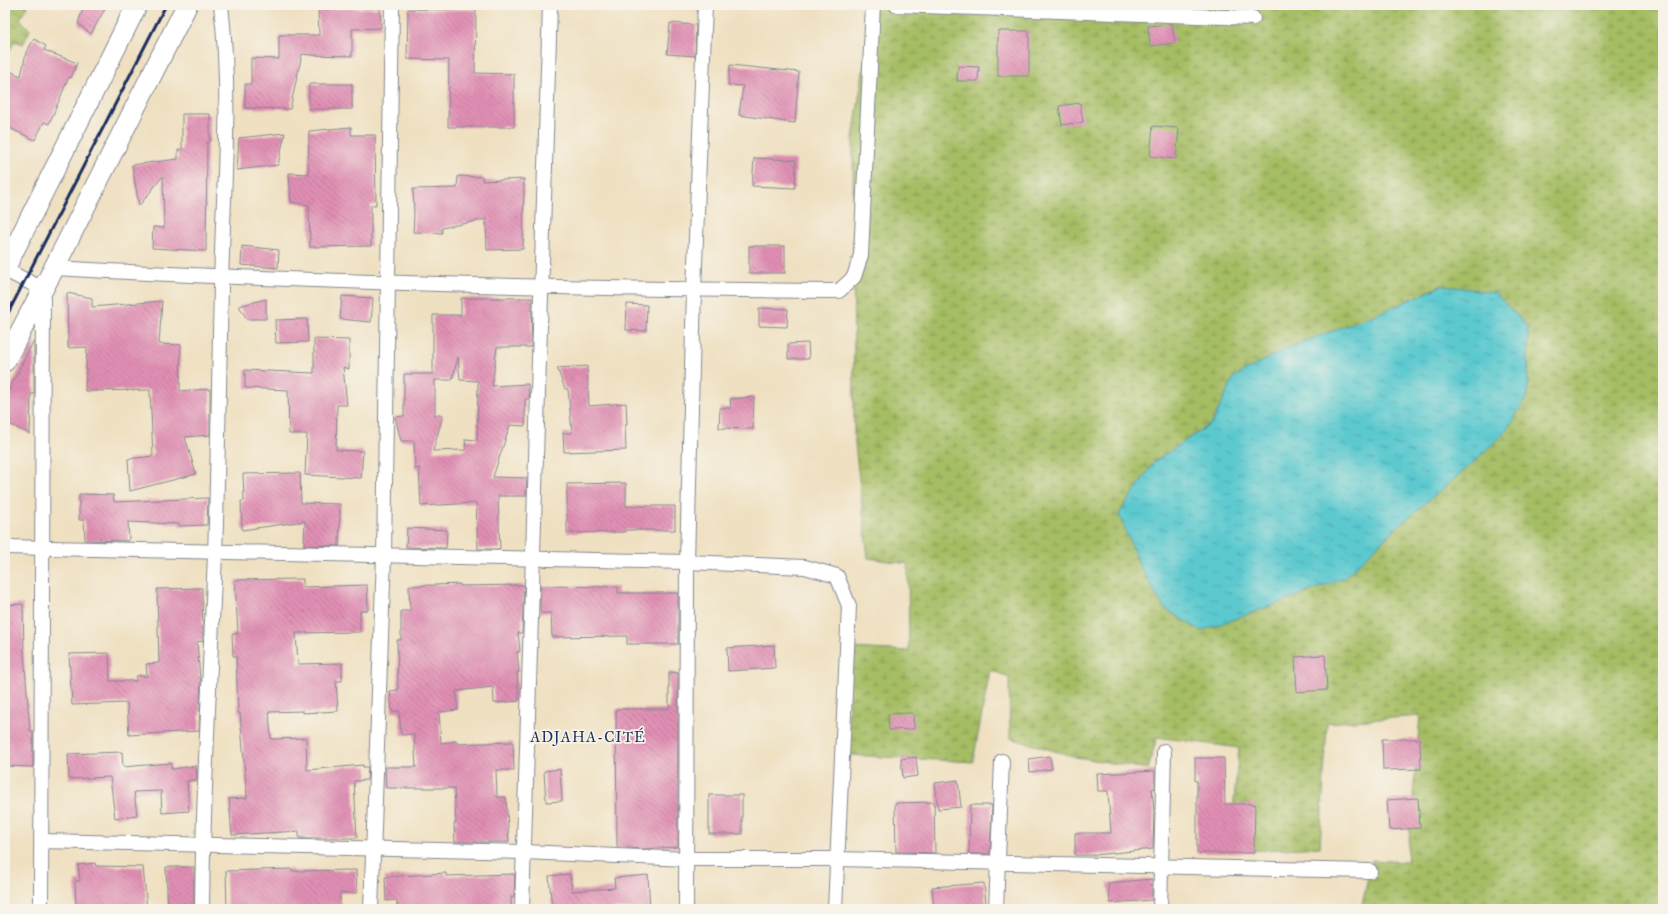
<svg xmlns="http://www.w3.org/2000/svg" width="1668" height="914" viewBox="0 0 1668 914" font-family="'IM FELL Great Primer',serif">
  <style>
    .wetland { fill: url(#wetland-marsh); stroke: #607660; fill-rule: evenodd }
    .water { fill: url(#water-ripples); stroke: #3c7c96 }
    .building { fill: url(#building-back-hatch); fill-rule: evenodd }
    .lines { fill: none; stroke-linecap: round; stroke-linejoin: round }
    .street-casing { stroke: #858890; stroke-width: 16 }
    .secondary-casing { stroke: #858890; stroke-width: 22 }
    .street { stroke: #fff; stroke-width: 14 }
    .secondary { stroke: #fff; stroke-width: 20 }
    .rail { stroke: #1b2f5e; stroke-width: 3 }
    .labels { text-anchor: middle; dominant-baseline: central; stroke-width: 3.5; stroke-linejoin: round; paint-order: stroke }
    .neighbourhood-label { font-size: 15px; letter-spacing: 1px; fill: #1b2f5e; stroke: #f7f3e8 }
  </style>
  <defs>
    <pattern id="wetland-marsh" width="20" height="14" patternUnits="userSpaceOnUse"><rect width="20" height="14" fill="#a5bd63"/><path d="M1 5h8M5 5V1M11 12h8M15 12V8" fill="none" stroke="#869a55"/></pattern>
    <pattern id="water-ripples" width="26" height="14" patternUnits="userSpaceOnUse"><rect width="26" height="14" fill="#5cc9cf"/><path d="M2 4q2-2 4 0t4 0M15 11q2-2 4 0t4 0" fill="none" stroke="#4ba4ab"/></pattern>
    <pattern id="building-back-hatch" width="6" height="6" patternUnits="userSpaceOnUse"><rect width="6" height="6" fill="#e18fb4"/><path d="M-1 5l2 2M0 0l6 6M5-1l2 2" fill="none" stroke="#b67596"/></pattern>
  </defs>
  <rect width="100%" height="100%" fill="#f7f3e8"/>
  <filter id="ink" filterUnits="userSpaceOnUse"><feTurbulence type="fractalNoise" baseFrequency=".025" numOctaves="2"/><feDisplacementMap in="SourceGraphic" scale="8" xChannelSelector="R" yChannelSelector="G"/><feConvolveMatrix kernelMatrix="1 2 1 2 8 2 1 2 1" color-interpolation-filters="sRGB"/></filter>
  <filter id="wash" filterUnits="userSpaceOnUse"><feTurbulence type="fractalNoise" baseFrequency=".012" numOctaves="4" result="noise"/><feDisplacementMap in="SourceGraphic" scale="16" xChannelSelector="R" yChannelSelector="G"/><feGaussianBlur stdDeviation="0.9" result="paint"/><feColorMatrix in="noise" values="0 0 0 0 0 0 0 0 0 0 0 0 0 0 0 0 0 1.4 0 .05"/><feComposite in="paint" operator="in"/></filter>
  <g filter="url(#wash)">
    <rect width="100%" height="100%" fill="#efe0c1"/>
    <g class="wetland">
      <path d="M 5,5 L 28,5 L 20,19 L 30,30 L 23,44 L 15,41 L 5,58 Z"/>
      <path d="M 873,5 L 1663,5 L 1663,909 L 1361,909 L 1372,860 L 1407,862 L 1420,716 L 1327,723 L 1320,847 L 1229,852 L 1239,748 L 1157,737 L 1148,769 L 1076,757 L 1010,738 L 1009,677 L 990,670 L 973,762 L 847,755 L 851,648 L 909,651 L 908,564 L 868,558 L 854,435 L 853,138 ZM 1443,285 L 1398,526 L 1344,578 L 1154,462 L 1389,309 Z"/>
    </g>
    <path class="water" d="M 1443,285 L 1495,293 L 1528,327 L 1528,395 L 1507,430 L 1472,464 L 1398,526 L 1344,578 L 1287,600 L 1201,631 L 1164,608 L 1141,569 L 1119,514 L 1154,462 L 1212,423 L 1234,377 L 1283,350 L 1389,309 Z"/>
    <g id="blocks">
      <g class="building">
        <path d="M 84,5 L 107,5 L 91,34 L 78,24 Z"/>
        <path d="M 380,8 L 381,28 L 352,29 L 352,56 L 310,55 L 302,54 L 290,109 L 245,108 L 245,84 L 251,84 L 251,58 L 279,59 L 279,35 L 319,35 L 318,9 Z"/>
        <path d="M 408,9 L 476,10 L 475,73 L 514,74 L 514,127 L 448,127 L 449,60 L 407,59 Z"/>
        <path d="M 670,23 L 696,25 L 695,56 L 667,54 Z"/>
        <path d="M 1172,24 L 1175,43 L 1150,46 L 1148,26 Z"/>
        <rect x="998" y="31" width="31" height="45"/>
        <path d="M 34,39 L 46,46 L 44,50 L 77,63 L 71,78 L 69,77 L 49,124 L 44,122 L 35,140 L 5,126 L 5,69 L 21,76 L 26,53 Z"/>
        <path d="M 730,65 L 799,72 L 795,123 L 739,115 L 743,86 L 728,85 Z"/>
        <path d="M 958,66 L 979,67 L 978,81 L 957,81 Z"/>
        <rect x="309" y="84" width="43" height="25"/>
        <path d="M 1080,103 L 1083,122 L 1062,125 L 1059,106 Z"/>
        <path d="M 182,114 L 210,114 L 210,142 L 207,142 L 206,251 L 152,248 L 153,227 L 164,228 L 163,176 L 139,206 L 132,165 L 178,159 L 178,150 L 182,150 Z"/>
        <path d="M 1153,126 L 1179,128 L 1176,159 L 1150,156 Z"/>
        <path d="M 351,127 L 351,135 L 375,135 L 376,205 L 371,205 L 371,246 L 310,247 L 309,205 L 291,202 L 289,173 L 308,174 L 309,131 Z"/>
        <path d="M 285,133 L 278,165 L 237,170 L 239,138 Z"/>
        <path d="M 754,158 L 796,160 L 795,188 L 752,186 Z"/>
        <path d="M 458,176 L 483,177 L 482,181 L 524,179 L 523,249 L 487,250 L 486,219 L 442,228 L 442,233 L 413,232 L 414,215 L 413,189 L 457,188 Z"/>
        <path d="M 242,246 L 279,250 L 278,268 L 241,265 Z"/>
        <rect x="749" y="246" width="36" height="27"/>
        <path d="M 67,293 L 92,298 L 92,307 L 162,301 L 159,344 L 181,345 L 180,391 L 210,389 L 210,435 L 185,437 L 196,474 L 130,491 L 128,459 L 153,456 L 150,390 L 85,391 L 87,347 L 68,348 Z"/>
        <path d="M 342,296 L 373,298 L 371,322 L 340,319 Z"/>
        <path d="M 461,298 L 532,298 L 531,347 L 497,347 L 492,386 L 528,384 L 529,397 L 529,399 L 525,399 L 525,426 L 510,425 L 493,477 L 527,478 L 526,496 L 498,496 L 500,549 L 478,549 L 476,503 L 421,506 L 419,468 L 415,469 L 414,441 L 401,441 L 395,417 L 404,416 L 404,374 L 433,374 L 433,315 L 461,315 ZM 458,357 L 460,380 L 478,381 L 477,440 L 465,439 L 466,450 L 433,451 L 443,415 L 435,415 L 435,380 L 452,380 Z"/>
        <path d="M 266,299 L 266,319 L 247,319 L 239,306 Z"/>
        <path d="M 627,304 L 647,305 L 646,331 L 626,330 Z"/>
        <path d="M 759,308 L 788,309 L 787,327 L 759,326 Z"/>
        <path d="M 307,319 L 308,342 L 276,343 L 275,320 Z"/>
        <path d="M 314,339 L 349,340 L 349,369 L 343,367 L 347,405 L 337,405 L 336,450 L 363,451 L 361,478 L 305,475 L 307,434 L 289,434 L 288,390 L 245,388 L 245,370 L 314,373 Z"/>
        <path d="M 34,340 L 34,394 L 31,394 L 30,434 L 5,422 L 5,398 Z"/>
        <path d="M 808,343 L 809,359 L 788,359 L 788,344 Z"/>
        <path d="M 587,366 L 589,406 L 626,403 L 627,425 L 625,425 L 626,450 L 564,452 L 563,433 L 572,433 L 568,389 L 565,389 L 557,368 Z"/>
        <path d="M 754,397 L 753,429 L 719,428 L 720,408 L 731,408 L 730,399 Z"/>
        <path d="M 300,473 L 301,503 L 340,504 L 339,546 L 304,545 L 305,521 L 242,530 L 241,501 L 244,501 L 243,474 Z"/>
        <path d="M 626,483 L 626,506 L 675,506 L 675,530 L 625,530 L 625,532 L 567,533 L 567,484 Z"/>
        <path d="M 79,494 L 113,495 L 114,502 L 208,498 L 207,525 L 179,526 L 179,524 L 128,522 L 129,541 L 85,540 L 84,520 L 79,520 Z"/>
        <path d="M 407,528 L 447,530 L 446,548 L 406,547 Z"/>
        <path d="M 303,579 L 303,587 L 367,585 L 368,610 L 360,611 L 360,632 L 296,633 L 298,664 L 342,663 L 342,681 L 336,681 L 338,711 L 303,713 L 303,711 L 269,712 L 271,739 L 306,738 L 307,770 L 363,765 L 363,767 L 368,767 L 367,780 L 354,781 L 357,838 L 299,838 L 299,831 L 232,835 L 229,799 L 247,798 L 240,713 L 238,713 L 236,656 L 233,656 L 232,634 L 238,634 L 235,580 Z"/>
        <path d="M 460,584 L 460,586 L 524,585 L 522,633 L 518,633 L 520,651 L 517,652 L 519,672 L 517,672 L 519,701 L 494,703 L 493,687 L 456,691 L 458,710 L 439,712 L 441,743 L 457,741 L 457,744 L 513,742 L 514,770 L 496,770 L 497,797 L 506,797 L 509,842 L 455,842 L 454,823 L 456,823 L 454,788 L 386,788 L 385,767 L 416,767 L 414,734 L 401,735 L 399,711 L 392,712 L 390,691 L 398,690 L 397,640 L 401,640 L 401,611 L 410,611 L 409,586 Z"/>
        <path d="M 540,586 L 618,587 L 618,593 L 678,593 L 678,644 L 627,644 L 627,636 L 552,637 L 551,613 L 540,613 Z"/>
        <path d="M 202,588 L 203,641 L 197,642 L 200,679 L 201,679 L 199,731 L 129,735 L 127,703 L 72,705 L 69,654 L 109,653 L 110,681 L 136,681 L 136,676 L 147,676 L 146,664 L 159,663 L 157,589 Z"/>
        <path d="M 23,604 L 24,654 L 30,731 L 33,731 L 33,767 L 5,766 L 5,605 Z"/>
        <path d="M 774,645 L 775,668 L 728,671 L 727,648 Z"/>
        <path d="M 1325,655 L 1327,690 L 1297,692 L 1295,657 Z"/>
        <path d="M 669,672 L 678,673 L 678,847 L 643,849 L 617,847 L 616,709 L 669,709 Z"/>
        <path d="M 913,713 L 914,729 L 889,730 L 888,714 Z"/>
        <path d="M 1382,739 L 1420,739 L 1421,769 L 1383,770 Z"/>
        <path d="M 122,752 L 123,767 L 171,763 L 171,769 L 196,766 L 197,780 L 187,781 L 189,811 L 162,813 L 161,791 L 134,792 L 137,815 L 115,818 L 110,777 L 69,779 L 68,754 Z"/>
        <path d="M 1050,756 L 1052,769 L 1030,772 L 1029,759 Z"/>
        <path d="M 916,757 L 918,776 L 903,778 L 901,759 Z"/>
        <path d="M 1195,758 L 1224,758 L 1225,804 L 1255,804 L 1254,853 L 1197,853 L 1197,781 L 1195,781 Z"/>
        <path d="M 560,769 L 562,801 L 546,802 L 544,771 Z"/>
        <path d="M 1155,771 L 1155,788 L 1152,789 L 1154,812 L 1153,849 L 1094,855 L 1075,855 L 1075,833 L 1111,833 L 1108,791 L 1098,791 L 1097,774 Z"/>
        <path d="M 958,780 L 961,807 L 938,809 L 935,783 Z"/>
        <rect x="709" y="795" width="33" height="39"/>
        <path d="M 1418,798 L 1420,828 L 1389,830 L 1387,800 Z"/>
        <path d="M 934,802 L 935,853 L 896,852 L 895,803 Z"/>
        <path d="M 970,805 L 992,805 L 990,854 L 969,854 Z"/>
        <path d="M 95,863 L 96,866 L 143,867 L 147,909 L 76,909 L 75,881 L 80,881 L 78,865 Z"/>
        <path d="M 166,867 L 194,867 L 194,909 L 168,909 Z"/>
        <path d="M 292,869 L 292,871 L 356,870 L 357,893 L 340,893 L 340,909 L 227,909 L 226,871 Z"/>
        <path d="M 446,873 L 446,876 L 515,874 L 514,896 L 511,897 L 511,909 L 397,909 L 397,900 L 386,901 L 385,877 Z"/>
        <path d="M 570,874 L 572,891 L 615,888 L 614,878 L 648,875 L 650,909 L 552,909 L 549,876 Z"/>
        <path d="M 1152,879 L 1152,900 L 1110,903 L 1108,883 Z"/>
        <path d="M 984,883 L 986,904 L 934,909 L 932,887 Z"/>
      </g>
    </g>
  </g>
  <g filter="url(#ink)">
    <use href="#blocks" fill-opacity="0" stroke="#858890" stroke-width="1"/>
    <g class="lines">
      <g class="street-casing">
        <g id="street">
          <path d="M 896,5 L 1253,18"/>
          <path d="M 54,268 C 315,283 577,289 839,291 L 854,277 L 861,255 L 873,5"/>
          <path d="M 5,270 L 43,289 L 41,909"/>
          <path d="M 5,547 L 687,562 L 805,567 L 837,576 L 849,606 L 835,909"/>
          <path d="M 42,841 L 524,852 L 687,859 L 836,859 L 1370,871"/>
          <path d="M 202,909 C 203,791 210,673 215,555 C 218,465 219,376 221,286 C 223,192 232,100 221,5"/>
          <path d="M 371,909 L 384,556 L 392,5"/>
          <path d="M 522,909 L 550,5"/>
          <path d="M 686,909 L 687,562 L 694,290 L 705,5"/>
          <path d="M 996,909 L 1002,761"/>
          <path d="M 1160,909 L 1164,751"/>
        </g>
      </g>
      <g class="secondary-casing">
        <g id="secondary">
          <path d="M 5,268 L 137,5"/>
          <path d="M 5,361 L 54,268 L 187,5"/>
        </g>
      </g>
      <use href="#street" class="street"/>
      <use href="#secondary" class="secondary"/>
      <path class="rail" d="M 5,319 L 166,5"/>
    </g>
  </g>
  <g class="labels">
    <g class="neighbourhood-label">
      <text x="588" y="737">ADJAHA-CITÉ</text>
    </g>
  </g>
  <rect width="1668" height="914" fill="none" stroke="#f7f3e8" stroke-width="20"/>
</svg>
